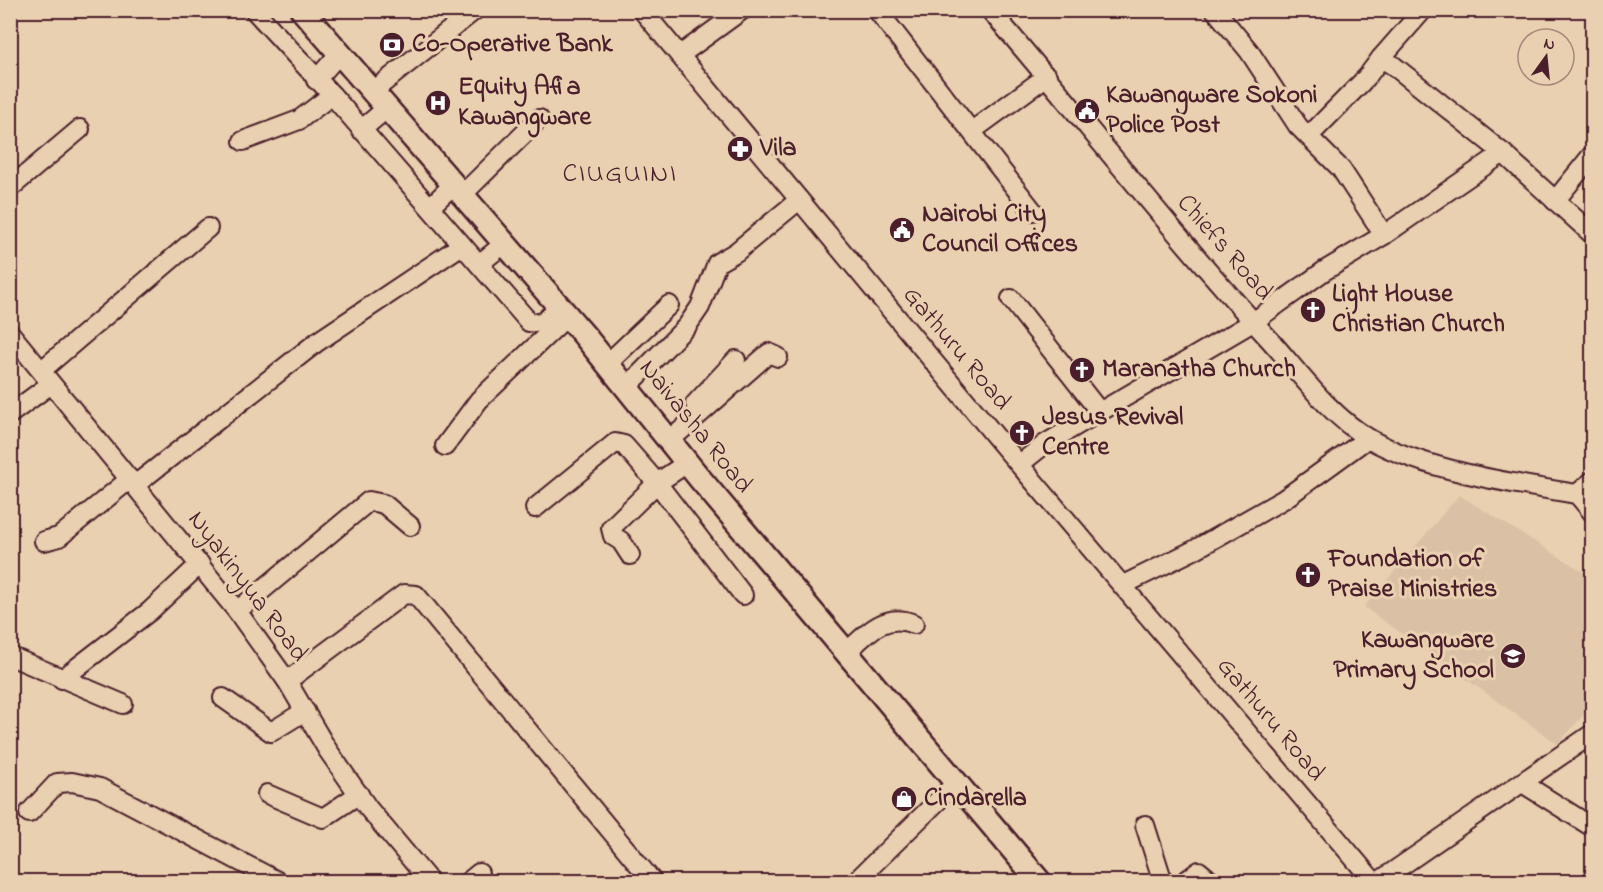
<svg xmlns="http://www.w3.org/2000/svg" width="1603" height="892" viewBox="0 0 1603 892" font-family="'Indie Flower',sans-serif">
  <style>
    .built { fill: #dac1a5 }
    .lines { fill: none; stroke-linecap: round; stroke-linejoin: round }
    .minor-casing { stroke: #4a1f2b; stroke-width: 22 }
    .major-casing { stroke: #4a1f2b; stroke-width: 27 }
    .minor { stroke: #e8d0b0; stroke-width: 18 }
    .major { stroke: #e8d0b0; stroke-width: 22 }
    .labels { text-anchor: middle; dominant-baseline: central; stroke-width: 6; stroke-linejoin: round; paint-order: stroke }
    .poi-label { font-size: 26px; font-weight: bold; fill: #4a1f2b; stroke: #e8d0b0; text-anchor: start }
    .street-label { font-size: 26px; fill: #4a1f2b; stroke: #e8d0b0 }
    .neighbourhood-label { font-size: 27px; letter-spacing: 1.5px; fill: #4a1f2b; stroke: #e8d0b0 }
  </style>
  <rect width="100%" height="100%" fill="#e8d0b0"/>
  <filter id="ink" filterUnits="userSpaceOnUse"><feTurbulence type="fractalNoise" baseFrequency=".0167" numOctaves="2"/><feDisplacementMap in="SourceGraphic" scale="12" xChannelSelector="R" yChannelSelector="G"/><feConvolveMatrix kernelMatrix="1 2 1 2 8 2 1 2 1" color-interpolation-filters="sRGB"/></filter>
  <g filter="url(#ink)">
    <path class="built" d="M 1459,495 L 1592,577 L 1592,705 L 1558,744 L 1364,607 Z"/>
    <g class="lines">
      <g class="minor-casing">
        <g id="minor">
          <path d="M 254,10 L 332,95 L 529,322 L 541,323 L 560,308"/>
          <path d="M 642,10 L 1001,443 L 1374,882"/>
          <path d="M 877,10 L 1033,211"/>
          <path d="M 990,10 C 1084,120 1172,233 1269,339 C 1299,372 1329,415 1368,438 C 1422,470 1515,484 1577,494 L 1592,481"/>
          <path d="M 1215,10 L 1249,51 L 1298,126 L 1341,169 L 1384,235"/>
          <path d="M 1423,10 L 1381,58 L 1394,66 L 1503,153 L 1592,234"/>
          <path d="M 680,55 L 742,10"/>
          <path d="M 316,80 L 339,54"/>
          <path d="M 372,92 L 475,10"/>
          <path d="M 361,130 L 386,109"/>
          <path d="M 972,131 L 1047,76"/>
          <path d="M 1310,135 L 1366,78 L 1381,58"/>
          <path d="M 243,141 L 299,120 L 332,95"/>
          <path d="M 10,188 L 80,129"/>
          <path d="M 462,195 L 539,119"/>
          <path d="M 1555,201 L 1592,155"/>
          <path d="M 430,207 L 453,185"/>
          <path d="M 479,264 L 504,244"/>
          <path d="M 1011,299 L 1099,411"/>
          <path d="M 10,333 L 237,611 L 287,681 L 327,749 L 368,808 L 430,882"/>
          <path d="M 607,364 L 669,305"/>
          <path d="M 42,370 L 208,228"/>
          <path d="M 626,388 L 687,326 L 700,307 L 717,263 L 736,252 L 799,200"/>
          <path d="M 695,404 L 736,360"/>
          <path d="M 10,414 L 51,384"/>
          <path d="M 669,441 L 769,353 L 778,357"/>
          <path d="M 445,446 L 479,400 L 564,319"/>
          <path d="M 1020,464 L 1045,444 L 1253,322 L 1324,271 L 1384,235 L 1503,153"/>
          <path d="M 135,485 L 317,342 L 462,245"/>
          <path d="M 1577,494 L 1592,512"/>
          <path d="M 535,508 L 615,443 L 624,445 L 657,483 L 687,463"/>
          <path d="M 44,541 L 59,537 L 130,479"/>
          <path d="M 630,555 L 621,541 L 613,536 L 611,528 L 657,483 L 743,595"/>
          <path d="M 1123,585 L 1194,550 L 1284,499 L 1368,438"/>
          <path d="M 237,611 L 369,501 L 384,504 L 410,526"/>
          <path d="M 846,653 C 865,635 885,611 914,624"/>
          <path d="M 10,656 L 123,704"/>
          <path d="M 62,679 L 150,611 L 200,564"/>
          <path d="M 287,681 L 404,594 L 416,595 L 653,882"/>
          <path d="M 223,698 L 271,732 L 305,711"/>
          <path d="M 1524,784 L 1592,827"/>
          <path d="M 267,794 L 323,818 L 359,794"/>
          <path d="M 29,813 L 57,783 L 72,782 L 100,788 L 279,882"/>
          <path d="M 1145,825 L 1163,882"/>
          <path d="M 468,882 L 479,873"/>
          <path d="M 855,882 L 956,783"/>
          <path d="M 1184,882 L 1199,871 L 1212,882"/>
          <path d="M 1378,882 L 1592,734"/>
        </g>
      </g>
      <g class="major-casing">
        <path id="major" d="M 302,10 L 584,335 L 701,480 L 1040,882"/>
      </g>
      <use href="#minor" class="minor"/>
      <use href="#major" class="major"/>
    </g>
  </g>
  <defs>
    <g id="bank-disc" transform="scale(1.35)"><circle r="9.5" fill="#4a1f2b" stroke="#e8d0b0"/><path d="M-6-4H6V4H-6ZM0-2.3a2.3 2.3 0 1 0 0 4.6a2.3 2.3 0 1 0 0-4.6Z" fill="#fff"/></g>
    <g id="hospital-disc" transform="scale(1.35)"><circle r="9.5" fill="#4a1f2b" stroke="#e8d0b0"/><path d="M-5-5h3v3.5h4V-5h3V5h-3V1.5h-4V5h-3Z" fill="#fff"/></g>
    <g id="civic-disc" transform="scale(1.35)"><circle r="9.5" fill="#4a1f2b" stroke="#e8d0b0"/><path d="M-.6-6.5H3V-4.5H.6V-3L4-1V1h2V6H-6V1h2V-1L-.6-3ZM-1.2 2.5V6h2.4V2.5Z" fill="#fff"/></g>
    <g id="pharmacy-disc" transform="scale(1.35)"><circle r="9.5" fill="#4a1f2b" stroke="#e8d0b0"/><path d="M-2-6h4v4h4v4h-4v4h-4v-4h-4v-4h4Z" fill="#fff"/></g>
    <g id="church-disc" transform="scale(1.35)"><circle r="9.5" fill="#4a1f2b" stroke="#e8d0b0"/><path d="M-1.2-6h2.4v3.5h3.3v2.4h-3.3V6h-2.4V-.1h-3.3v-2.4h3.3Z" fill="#fff"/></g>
    <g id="school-disc" transform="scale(1.35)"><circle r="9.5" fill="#4a1f2b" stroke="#e8d0b0"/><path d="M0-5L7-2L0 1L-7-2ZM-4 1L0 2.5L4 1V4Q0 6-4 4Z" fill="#fff"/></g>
    <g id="shop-disc" transform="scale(1.35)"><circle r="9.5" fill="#4a1f2b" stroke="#e8d0b0"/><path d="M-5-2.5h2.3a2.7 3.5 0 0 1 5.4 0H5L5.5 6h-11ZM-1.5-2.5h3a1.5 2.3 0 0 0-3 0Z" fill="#fff"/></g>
  </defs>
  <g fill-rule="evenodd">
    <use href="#bank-disc" x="392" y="45"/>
    <use href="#hospital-disc" x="438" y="103"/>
    <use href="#civic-disc" x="1087" y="111"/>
    <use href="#pharmacy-disc" x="740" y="149"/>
    <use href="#civic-disc" x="902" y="230"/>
    <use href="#church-disc" x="1313" y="310"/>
    <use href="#church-disc" x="1082" y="370"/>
    <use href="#church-disc" x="1022" y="433"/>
    <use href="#church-disc" x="1308" y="575"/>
    <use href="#school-disc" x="1513" y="656"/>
    <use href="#shop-disc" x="904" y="799"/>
  </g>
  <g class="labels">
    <g class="poi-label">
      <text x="412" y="45">Co-Operative Bank</text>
      <text x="458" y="88">Equity Afia<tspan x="458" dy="30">Kawangware</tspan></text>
      <text x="1106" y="96">Kawangware Sokoni<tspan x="1106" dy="30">Police Post</tspan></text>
      <text x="760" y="149">Vila</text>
      <text x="922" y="215">Nairobi City<tspan x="922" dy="30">Council Offices</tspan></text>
      <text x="1332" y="295">Light House<tspan x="1332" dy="30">Christian Church</tspan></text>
      <text x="1102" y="370">Maranatha Church</text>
      <text x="1042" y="418">Jesus Revival<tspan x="1042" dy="30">Centre</tspan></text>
      <text x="1328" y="560">Foundation of<tspan x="1328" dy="30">Praise Ministries</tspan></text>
      <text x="1494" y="641" text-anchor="end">Kawangware<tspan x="1494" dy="30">Primary School</tspan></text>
      <text x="924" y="799">Cindarella</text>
    </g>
    <g class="street-label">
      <text transform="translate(1224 248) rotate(49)">Chiefs Road</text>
      <text transform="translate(956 349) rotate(50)">Gathuru Road</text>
      <text transform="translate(695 427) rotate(51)">Naivasha Road</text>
      <text transform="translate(247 587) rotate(53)">Nyakinyua Road</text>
      <text transform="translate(1270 720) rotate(50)">Gathuru Road</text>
    </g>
    <g class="neighbourhood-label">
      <text x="620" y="174">CIUGUINI</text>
    </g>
  </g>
  <rect width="1603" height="892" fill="none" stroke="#e8d0b0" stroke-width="36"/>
  <rect x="18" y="18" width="1567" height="856" fill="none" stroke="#4a1f2b" stroke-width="2" filter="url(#ink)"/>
  <g transform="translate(1546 57) rotate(15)"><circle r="28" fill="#e8d0b0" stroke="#a9897b" stroke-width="1.5"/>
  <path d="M0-4.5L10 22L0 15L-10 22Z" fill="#4a1f2b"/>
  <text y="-9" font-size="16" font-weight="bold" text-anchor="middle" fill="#4a1f2b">N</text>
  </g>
</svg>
